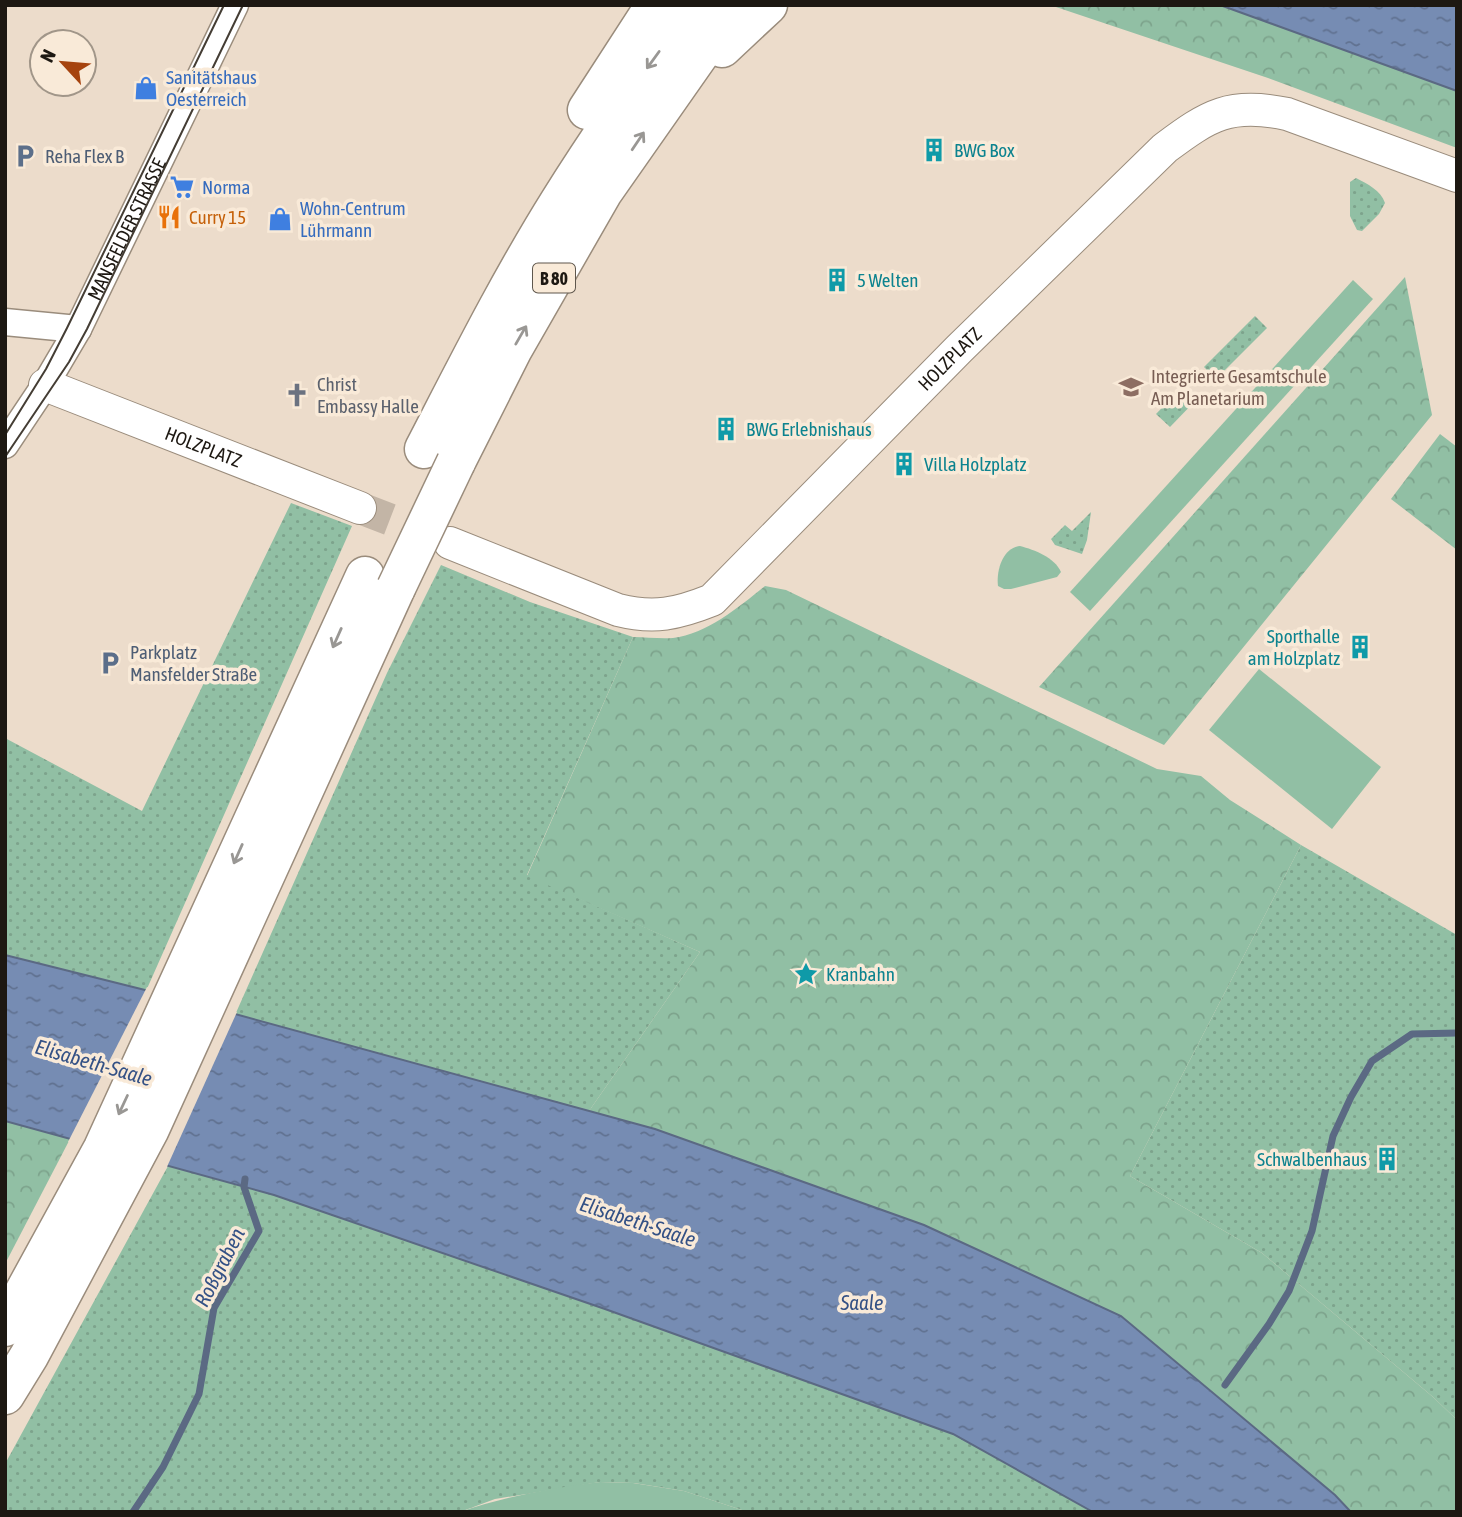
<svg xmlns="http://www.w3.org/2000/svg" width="1462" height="1517" viewBox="0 0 1462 1517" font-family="'Asap Condensed',sans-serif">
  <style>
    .grass { fill: url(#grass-dots) }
    .forest { fill: url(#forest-crowns) }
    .pitch { fill: #91bfa4 }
    .water { fill: url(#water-ripples); stroke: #5b6983; stroke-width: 2 }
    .pier { fill: #ecdccb }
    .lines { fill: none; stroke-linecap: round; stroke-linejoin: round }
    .stream { stroke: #5b6983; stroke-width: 7 }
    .tertiary-tunnel { stroke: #c3b5a6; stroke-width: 32; stroke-dasharray: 32 16; stroke-linecap: butt }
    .minor-casing { stroke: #9a8c7c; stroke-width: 29 }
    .tertiary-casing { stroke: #9a8c7c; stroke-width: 34 }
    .primary-casing { stroke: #9a8c7c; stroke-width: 41 }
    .minor { stroke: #fff; stroke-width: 26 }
    .tertiary { stroke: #fff; stroke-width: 32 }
    .primary { stroke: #fff; stroke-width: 38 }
    .tram { stroke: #443d34; stroke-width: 2 }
    .primary-bridge-casing { stroke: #9a8c7c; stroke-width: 41; stroke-linecap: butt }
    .primary-bridge { stroke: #fff; stroke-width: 38 }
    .oneway { stroke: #999794 }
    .labels { text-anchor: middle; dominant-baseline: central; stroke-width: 7; stroke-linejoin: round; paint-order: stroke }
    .shield { fill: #f9ead8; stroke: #5f574d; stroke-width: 2 }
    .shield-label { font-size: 18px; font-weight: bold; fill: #1d1812 }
    .shop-label { font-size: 19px; fill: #366cbe; stroke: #f9ead8; text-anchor: start }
    .culture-label { font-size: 19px; fill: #0d838f; stroke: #f9ead8; text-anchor: start }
    .service-label { font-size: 19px; fill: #4e5e75; stroke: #f9ead8; text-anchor: start }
    .food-label { font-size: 19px; fill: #c56008; stroke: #f9ead8; text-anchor: start }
    .street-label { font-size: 19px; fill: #1d1812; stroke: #f9ead8 }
    .education-label { font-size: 19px; fill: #785e54; stroke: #f9ead8; text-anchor: start }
    .worship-label { font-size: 19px; fill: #5b616d; stroke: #f9ead8; text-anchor: start }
    .water-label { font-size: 21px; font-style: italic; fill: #345185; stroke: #f9ead8 }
  </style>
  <defs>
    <pattern id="grass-dots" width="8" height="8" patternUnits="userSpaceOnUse" patternTransform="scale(1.75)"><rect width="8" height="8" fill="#91bfa4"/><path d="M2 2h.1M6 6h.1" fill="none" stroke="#7da38c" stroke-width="1.8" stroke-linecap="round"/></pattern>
    <pattern id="forest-crowns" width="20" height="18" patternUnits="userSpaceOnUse" patternTransform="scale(1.75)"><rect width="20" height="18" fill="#91bfa4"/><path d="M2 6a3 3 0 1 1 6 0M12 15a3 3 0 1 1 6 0" fill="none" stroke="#7da38c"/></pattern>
    <pattern id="water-ripples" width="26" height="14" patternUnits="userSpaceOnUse" patternTransform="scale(1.75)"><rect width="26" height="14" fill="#768cb3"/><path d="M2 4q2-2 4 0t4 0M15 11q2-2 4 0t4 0" fill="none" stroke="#607190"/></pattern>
  </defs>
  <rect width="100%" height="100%" fill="#ecdccb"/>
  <g class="grass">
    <path d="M 1356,178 C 1367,184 1381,190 1385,203 L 1379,214 L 1362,231 L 1357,230 L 1350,216 L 1350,182 Z"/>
    <path d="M 1255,316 L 1267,328 L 1216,379 L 1204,367 Z"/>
    <path d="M 1185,384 L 1198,398 L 1170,427 L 1156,414 Z"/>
    <path d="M 291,503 L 352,526 L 146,991 L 5,955 L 5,738 L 142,811 Z"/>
    <path d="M 1091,512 L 1087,540 L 1082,554 L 1055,545 L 1051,539 L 1065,525 L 1072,531 Z"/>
    <path d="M 441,565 L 530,602 L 633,637 L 527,875 L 700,952 L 589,1111 L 235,1015 L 387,673 Z"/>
    <path d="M 1301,845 L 1457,935 L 1457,1420 L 1433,1397 L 1262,1253 L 1130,1176 Z"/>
    <path d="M 168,1166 L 274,1195 L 605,1309 L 953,1434 L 1093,1512 L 748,1512 L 684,1491 L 634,1483 L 600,1482 L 495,1499 L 460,1512 L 5,1512 L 5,1464 Z"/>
  </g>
  <g class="forest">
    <path d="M 1050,5 L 1220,5 L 1457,91 L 1457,148 L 1268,78 Z"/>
    <path d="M 1405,277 L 1432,415 L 1164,745 L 1039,687 Z"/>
    <path d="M 1440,434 L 1457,447 L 1457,550 L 1391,499 Z"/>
    <path d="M 765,586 L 786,590 L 1157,769 L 1201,776 L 1230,800 L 1301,845 L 1130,1176 L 1262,1253 L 1433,1397 L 1457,1420 L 1457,1512 L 1351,1512 L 1335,1495 L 655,1129 L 589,1111 L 700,952 L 527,876 L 633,637 C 646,637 660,639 673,638 C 707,634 739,607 765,586 Z"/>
    <path d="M 5,1121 L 70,1139 L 5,1264 Z"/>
  </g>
  <g class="pitch">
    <path d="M 1353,280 L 1373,299 L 1090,611 L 1070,592 Z"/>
    <path d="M 1020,546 C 1035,550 1054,557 1061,572 L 1057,577 L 1011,589 L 1004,589 L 998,586 C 996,570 1003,548 1020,546 Z"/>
    <path d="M 1259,669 L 1381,767 L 1332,829 L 1209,730 Z"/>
    <path d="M 600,1482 L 633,1483 L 684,1491 L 748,1512 L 460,1512 C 506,1496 552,1488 600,1482 Z"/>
  </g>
  <g class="water">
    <path d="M 1220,5 L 1457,5 L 1457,91 Z"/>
    <path d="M 5,955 L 173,997 L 655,1129 L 924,1225 L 1121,1316 L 1335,1495 L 1351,1512 L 1093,1512 L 953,1434 L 605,1309 L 274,1195 L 5,1121 Z"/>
  </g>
  <path class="pier" d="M 147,987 L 237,1012 L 166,1169 L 68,1142 Z"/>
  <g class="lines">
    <g class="stream">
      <path d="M 1225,1385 L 1269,1324 L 1289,1291 L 1312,1231 L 1333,1136 L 1351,1097 L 1372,1061 L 1412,1034 L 1457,1033"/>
      <path d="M 133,1512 L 163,1467 L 199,1394 L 214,1308 L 259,1231 L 244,1187 L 245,1179"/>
    </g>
    <path class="tertiary-tunnel" d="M 360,508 L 443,540"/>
    <g class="minor-casing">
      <g id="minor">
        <path d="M 5,322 L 78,329"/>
        <path id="s1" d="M 5,445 L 45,385 L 78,329 L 235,5"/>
      </g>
    </g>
    <g class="tertiary-casing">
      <g id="tertiary">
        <path id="s2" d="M 45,385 L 360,508"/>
        <path id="s3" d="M 450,543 L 618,610 C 654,619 677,614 712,600 L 959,349 L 1165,148 C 1209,115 1230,102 1287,114 L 1457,176"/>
      </g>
    </g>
    <g class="primary-casing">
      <g id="primary">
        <path d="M 722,48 L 768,5"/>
        <path d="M 587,110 L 655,5"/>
        <path d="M 424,449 C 467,366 509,282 559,202 C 601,135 647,69 694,5"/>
        <path d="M 456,462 L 513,349 L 603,192 L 734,5"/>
        <path d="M 5,1327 L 103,1148 L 365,576"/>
        <path d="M 5,1395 L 29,1356 L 150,1129 L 396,588"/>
      </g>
    </g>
    <use href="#minor" class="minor"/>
    <use href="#tertiary" class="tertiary"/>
    <use href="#primary" class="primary"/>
    <g class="tram">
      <path d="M 5,435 L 46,369 L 67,328 L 224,5"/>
      <path d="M 5,457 L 69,362 L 87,329 L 243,5"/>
    </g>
    <g class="primary-bridge-casing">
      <path id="primary-bridge" d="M 396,588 L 456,462"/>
    </g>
    <use href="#primary-bridge" class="primary-bridge"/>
  </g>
  <defs><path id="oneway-shaft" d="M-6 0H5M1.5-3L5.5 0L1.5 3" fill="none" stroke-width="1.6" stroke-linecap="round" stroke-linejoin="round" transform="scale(1.75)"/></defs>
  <g class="oneway">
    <use href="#oneway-shaft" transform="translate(653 60) rotate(126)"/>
    <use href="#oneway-shaft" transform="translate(638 141) rotate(-56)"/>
    <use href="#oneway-shaft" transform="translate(521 335) rotate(-60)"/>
    <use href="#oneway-shaft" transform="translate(337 638) rotate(114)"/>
    <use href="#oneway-shaft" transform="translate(238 854) rotate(114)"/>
    <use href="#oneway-shaft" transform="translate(123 1105) rotate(115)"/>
  </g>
  <defs>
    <g id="shop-bare" transform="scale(1.89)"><path d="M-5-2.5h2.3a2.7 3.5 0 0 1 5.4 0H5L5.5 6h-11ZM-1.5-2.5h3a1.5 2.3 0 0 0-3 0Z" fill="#3f7fe0" stroke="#f9ead8" stroke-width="2.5" paint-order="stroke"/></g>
    <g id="building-bare" transform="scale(1.89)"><path d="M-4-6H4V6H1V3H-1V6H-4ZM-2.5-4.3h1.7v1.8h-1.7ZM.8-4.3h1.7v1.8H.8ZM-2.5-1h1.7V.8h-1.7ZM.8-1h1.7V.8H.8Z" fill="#0f9aa8" stroke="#f9ead8" stroke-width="2.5" paint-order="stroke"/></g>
    <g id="parking-bare" transform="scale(1.89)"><path d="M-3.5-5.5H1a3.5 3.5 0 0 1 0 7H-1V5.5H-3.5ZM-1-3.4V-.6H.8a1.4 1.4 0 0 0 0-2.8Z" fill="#5c6f8a" stroke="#f9ead8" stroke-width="2.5" paint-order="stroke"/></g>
    <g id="supermarket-bare" transform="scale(1.89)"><path d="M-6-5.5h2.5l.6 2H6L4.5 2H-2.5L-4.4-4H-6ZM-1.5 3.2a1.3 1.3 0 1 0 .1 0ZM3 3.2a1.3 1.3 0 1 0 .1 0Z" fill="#3f7fe0" stroke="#f9ead8" stroke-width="2.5" paint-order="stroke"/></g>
    <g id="restaurant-bare" transform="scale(1.89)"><path d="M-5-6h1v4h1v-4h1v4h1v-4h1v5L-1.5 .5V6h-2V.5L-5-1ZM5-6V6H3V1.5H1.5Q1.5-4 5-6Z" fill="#e8710a" stroke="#f9ead8" stroke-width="2.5" paint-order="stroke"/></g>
    <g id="school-bare" transform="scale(1.89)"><path d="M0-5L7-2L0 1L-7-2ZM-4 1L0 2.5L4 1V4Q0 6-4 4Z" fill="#8d6e63" stroke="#f9ead8" stroke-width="2.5" paint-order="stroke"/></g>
    <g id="church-bare" transform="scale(1.89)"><path d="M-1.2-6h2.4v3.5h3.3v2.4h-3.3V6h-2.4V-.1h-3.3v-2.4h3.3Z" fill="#6b7280" stroke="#f9ead8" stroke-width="2.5" paint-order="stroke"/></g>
    <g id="sight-bare" transform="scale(1.89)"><path d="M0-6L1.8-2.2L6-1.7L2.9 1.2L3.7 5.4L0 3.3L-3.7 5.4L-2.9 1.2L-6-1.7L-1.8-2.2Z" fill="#0f9aa8" stroke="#f9ead8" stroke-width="2.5" paint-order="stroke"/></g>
  </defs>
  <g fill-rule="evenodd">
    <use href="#shop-bare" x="146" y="88"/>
    <use href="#building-bare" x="934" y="150"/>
    <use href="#parking-bare" x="25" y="156"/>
    <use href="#supermarket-bare" x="182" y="187"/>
    <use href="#restaurant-bare" x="169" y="217"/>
    <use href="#shop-bare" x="280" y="219"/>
    <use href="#building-bare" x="837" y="280"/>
    <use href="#school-bare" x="1131" y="387"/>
    <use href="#church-bare" x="297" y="395"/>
    <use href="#building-bare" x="726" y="429"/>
    <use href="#building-bare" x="904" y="464"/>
    <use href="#building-bare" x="1360" y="647"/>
    <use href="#parking-bare" x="110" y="663"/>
    <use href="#sight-bare" x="806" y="974"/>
    <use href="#building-bare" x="1387" y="1159"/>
  </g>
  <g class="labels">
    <rect class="shield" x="533" y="263.5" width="42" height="29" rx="5"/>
    <g class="shield-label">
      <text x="554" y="278">B 80</text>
    </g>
    <g class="shop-label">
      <text x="166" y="77">Sanitätshaus<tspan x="166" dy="22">Oesterreich</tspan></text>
      <text x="202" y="187">Norma</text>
      <text x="300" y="208">Wohn-Centrum<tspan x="300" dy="22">Lührmann</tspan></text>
    </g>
    <g class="culture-label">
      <text x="954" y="150">BWG Box</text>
      <text x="857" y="280">5 Welten</text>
      <text x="746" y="429">BWG Erlebnishaus</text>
      <text x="924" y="464">Villa Holzplatz</text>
      <text x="1340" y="636" text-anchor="end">Sporthalle<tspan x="1340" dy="22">am Holzplatz</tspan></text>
      <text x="826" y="974">Kranbahn</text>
      <text x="1367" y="1159" text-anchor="end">Schwalbenhaus</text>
    </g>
    <g class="service-label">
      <text x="45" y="156">Reha Flex B</text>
      <text x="130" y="652">Parkplatz<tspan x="130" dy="22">Mansfelder Straße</tspan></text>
    </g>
    <g class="food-label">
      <text x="189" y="217">Curry 15</text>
    </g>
    <g class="street-label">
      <text stroke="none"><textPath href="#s1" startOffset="248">MANSFELDER STRASSE</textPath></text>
      <text stroke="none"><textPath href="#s3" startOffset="616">HOLZPLATZ</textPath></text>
      <text stroke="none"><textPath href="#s2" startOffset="170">HOLZPLATZ</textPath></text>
    </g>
    <g class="education-label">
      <text x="1151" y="376">Integrierte Gesamtschule<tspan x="1151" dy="22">Am Planetarium</tspan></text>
    </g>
    <g class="worship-label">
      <text x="317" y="384">Christ<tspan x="317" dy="22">Embassy Halle</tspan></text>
    </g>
    <g class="water-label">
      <text transform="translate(94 1062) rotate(16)">Elisabeth-Saale</text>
      <text transform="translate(638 1221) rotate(18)">Elisabeth-Saale</text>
      <text transform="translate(219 1267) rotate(-63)">Roßgraben</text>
      <text x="862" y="1302">Saale</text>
    </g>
  </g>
  <rect width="1462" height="1517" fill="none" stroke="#1d1812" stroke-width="14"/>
  <g transform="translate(63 63) rotate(296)"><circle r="33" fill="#f9ead8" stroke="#a19689" stroke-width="2"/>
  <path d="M0-5L12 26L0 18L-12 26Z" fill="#a6430e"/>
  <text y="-10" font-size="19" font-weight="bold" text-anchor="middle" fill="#1d1812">N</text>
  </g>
</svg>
